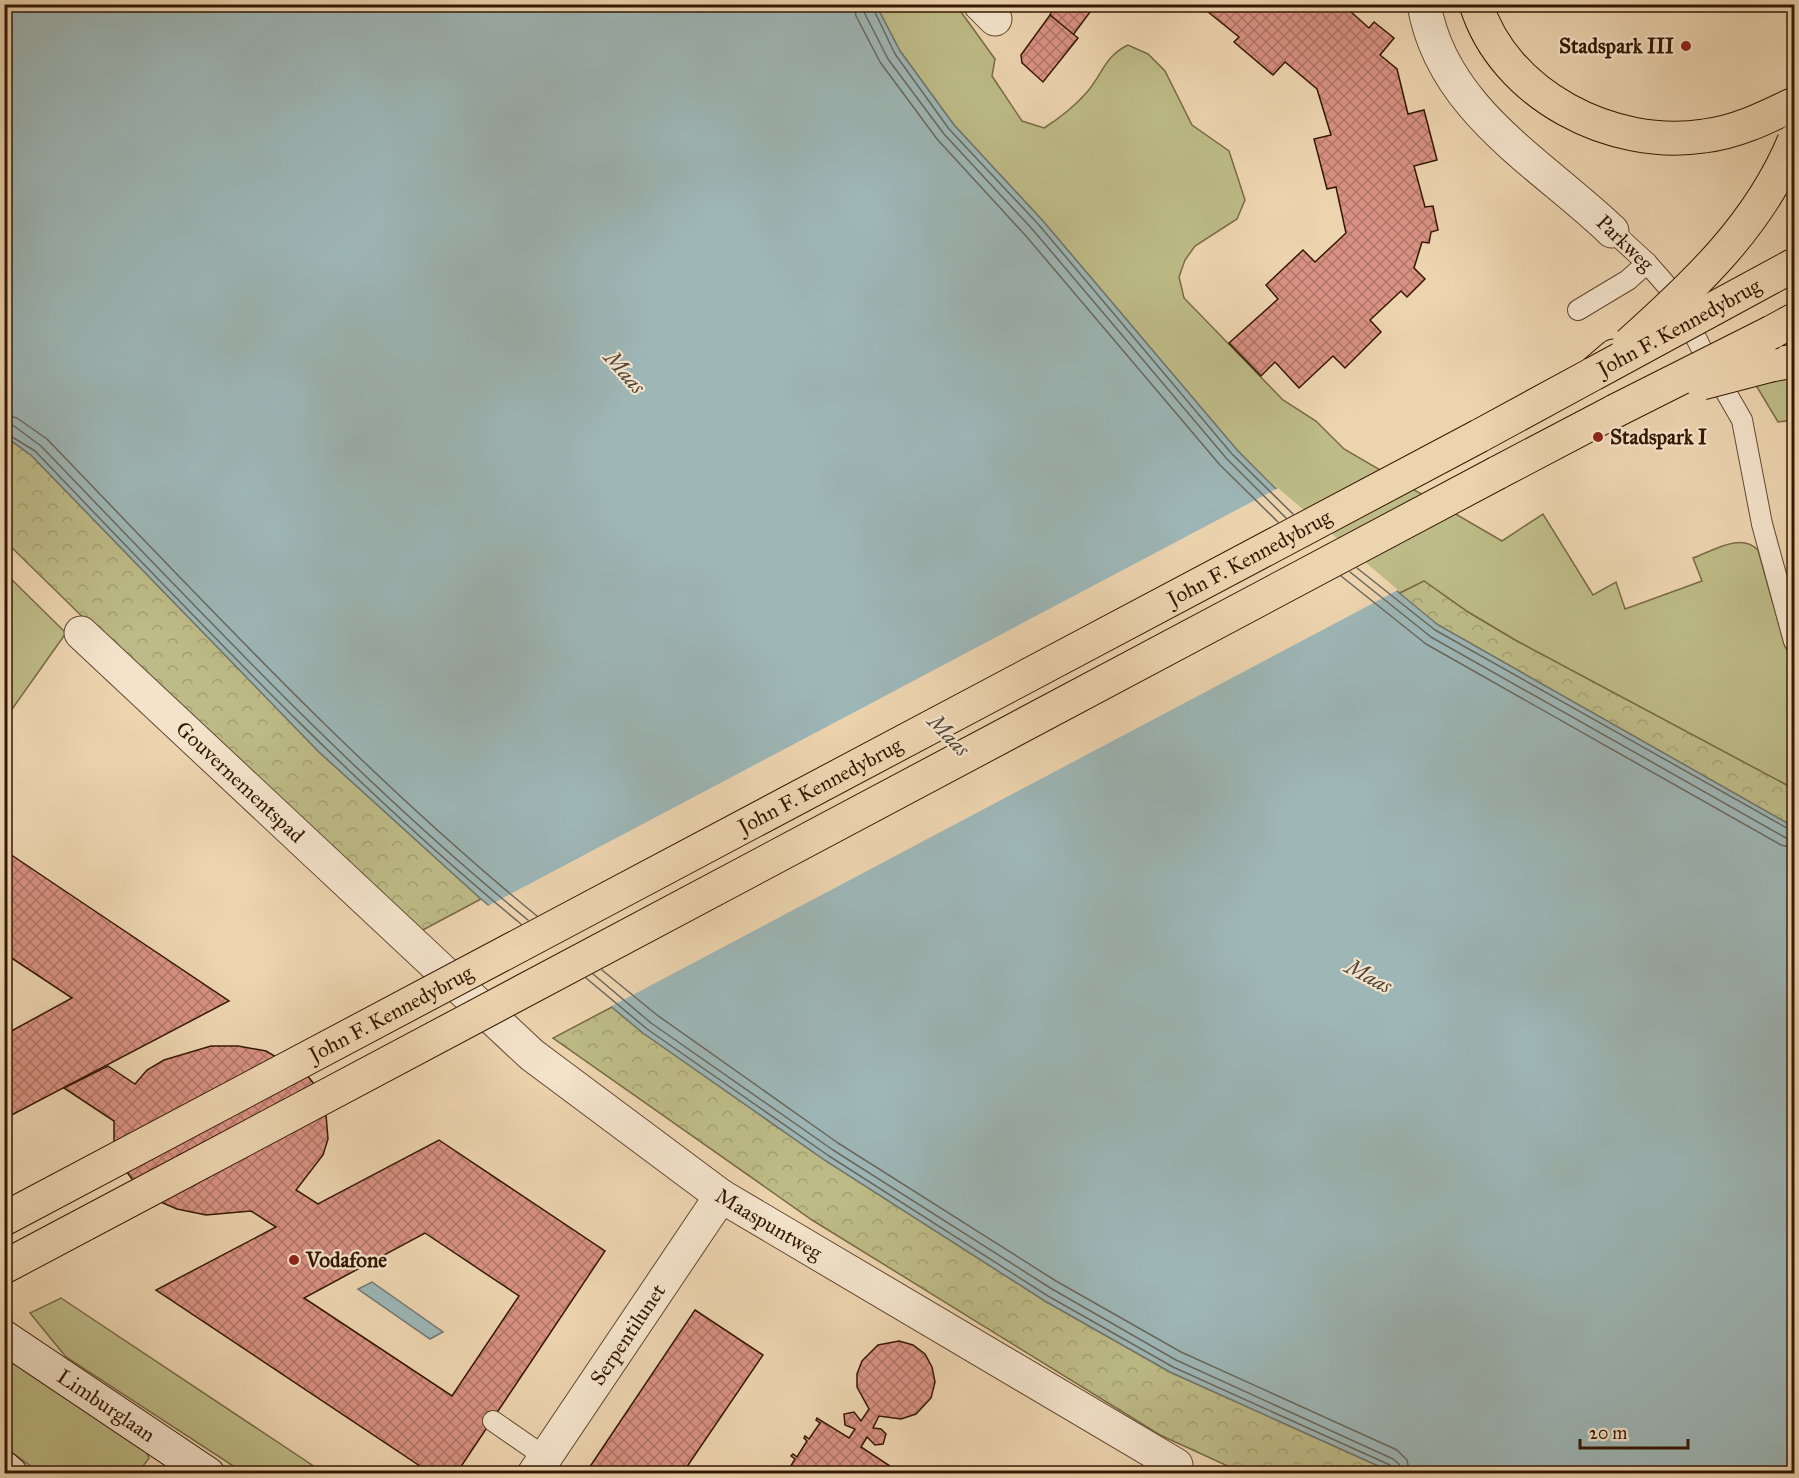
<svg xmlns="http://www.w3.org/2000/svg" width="1799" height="1478" viewBox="0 0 1799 1478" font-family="'IM FELL Great Primer',serif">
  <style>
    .green { fill: #bdbb87; stroke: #796a45; stroke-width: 1.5 }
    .forest { fill: url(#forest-crowns); stroke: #796a45; stroke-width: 1.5 }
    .water { fill: #9db6b6; stroke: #73776e; stroke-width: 1.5 }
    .pier { fill: #ecd4af }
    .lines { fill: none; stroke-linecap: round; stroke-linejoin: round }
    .shore { stroke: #69675c; stroke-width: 1.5 }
    .building { fill: url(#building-cross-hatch); stroke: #351803; stroke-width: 1.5; fill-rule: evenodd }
    .lane-casing { stroke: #63472e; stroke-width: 22 }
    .street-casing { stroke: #63472e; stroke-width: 35 }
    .secondary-casing { stroke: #351803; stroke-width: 35 }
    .primary-casing { stroke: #351803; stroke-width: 35 }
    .lane { stroke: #f3e3cb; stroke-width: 20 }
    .street { stroke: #f3e3cb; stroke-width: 33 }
    .secondary { stroke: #f3e3cb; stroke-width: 33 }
    .primary { stroke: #ecd4af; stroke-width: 33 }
    .primary-bridge-casing { stroke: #351803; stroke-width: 35; stroke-linecap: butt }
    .primary-bridge { stroke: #ecd4af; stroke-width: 33 }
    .poi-dot { fill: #8f2418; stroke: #f3e3cb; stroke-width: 2 }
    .labels { text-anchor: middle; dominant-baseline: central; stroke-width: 4.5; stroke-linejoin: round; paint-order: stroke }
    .poi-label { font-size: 21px; font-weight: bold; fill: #351803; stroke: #f3e3cb; text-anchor: start }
    .street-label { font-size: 21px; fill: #351803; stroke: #f3e3cb }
    .water-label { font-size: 22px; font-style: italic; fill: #544739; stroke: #f3e3cb }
  </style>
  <defs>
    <pattern id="forest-crowns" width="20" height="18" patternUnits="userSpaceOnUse" patternTransform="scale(1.5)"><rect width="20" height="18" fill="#bdbb87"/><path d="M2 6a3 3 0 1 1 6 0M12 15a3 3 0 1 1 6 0" fill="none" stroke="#a3a073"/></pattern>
    <pattern id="building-cross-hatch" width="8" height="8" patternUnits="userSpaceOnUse" patternTransform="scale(1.5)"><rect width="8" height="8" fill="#d89182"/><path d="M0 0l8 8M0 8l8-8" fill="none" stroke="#b07568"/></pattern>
  </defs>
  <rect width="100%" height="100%" fill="#ecd4af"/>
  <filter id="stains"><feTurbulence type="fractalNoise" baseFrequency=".00333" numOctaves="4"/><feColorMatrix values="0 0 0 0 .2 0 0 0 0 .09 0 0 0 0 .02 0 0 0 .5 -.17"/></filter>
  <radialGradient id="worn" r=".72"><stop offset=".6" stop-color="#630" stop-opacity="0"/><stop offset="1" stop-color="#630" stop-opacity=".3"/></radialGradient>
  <g class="green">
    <path d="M 876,5 L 956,5 L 995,59 L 992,76 L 1022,121 L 1044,128 C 1060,118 1075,106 1088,91 C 1103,73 1105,56 1128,45 L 1148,54 L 1165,71 L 1192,125 L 1229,151 L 1245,200 L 1237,219 L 1195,246 L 1185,260 L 1179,277 L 1184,298 L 1283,400 L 1316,421 L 1344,449 L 1502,541 L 1543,514 L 1593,595 L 1616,582 L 1625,609 L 1702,581 L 1693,558 C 1713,551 1741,532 1758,550 L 1784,643 L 1794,667 L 1794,789 L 1515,640 L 1468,612 L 1424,581 L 1398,594 L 1272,486 L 1237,450 L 1043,221 L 954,125 L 900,51 Z"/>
    <path d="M 1794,316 L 1794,420 L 1778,422 L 1736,352 Z"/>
    <path d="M 4,572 L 66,633 L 10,712 L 4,708 Z"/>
    <path d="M 61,1298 L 324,1473 L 244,1473 L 66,1357 L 30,1313 Z"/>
    <path d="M 4,1356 L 146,1451 L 149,1458 L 138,1473 L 40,1473 L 5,1447 Z"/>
  </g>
  <g class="forest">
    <path d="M 4,436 L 31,455 L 319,752 L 481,899 L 419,932 L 198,730 L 5,541 Z"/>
    <path d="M 1424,581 L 1468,612 L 1515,640 L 1794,789 L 1794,827 L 1438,625 L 1398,594 Z"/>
    <path d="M 612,1007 L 643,1033 L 826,1161 L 1045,1301 L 1170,1372 L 1394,1473 L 1243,1473 L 1160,1435 L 812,1220 L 553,1038 Z"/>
  </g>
  <g class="water">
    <path d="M 5,5 L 876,5 L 900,51 L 954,125 L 1043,221 L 1237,450 L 1287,500 L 1438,625 L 1794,827 L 1794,1473 L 1394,1473 L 1170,1372 L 1045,1301 L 826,1161 L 643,1033 L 481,899 L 319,752 L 31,455 L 5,436 Z"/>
    <path d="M 372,1282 L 443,1332 L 430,1339 L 358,1289 Z"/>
  </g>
  <path class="pier" d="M 1278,488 L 1398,590 L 608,1008 L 486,907 Z"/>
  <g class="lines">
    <g class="shore">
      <path d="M 854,4 L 856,16 L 880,62 L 937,139 L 1026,236 L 1220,465 L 1278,522"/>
      <path d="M 863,4 L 864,12 L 888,59 L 944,134 L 1033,230 L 1227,459 L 1286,518"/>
      <path d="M 871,4 L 895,54 L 949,129 L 1039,225 L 1232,454 L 1293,514"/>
      <path d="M 4,415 L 17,418 L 47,439 C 205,603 360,771 537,916"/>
      <path d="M 4,424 L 14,426 L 41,446 C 198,609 352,776 528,920"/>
      <path d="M 4,432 L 35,451 C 192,614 346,780 521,924"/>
      <path d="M 1357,568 L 1435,630 L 1794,832"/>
      <path d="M 1350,572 L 1431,637 L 1786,838 L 1794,839"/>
      <path d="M 1341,576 L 1426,644 L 1781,845 L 1794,848"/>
      <path d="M 602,970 L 657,1015 L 838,1143 L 1056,1281 L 1181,1352 L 1397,1450 L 1407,1460 L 1410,1474"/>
      <path d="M 593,974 L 651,1023 L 833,1150 L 1052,1289 L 1176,1360 L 1393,1459 L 1399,1464 L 1401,1474"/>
      <path d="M 586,978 L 647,1029 L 829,1156 L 1048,1296 L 1173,1367 L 1390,1465 L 1394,1474"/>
    </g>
  </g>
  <g class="building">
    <path d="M 1056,4 L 1096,4 L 1073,35 L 1050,15 Z"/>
    <path d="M 1205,4 L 1342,4 L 1369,28 L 1374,22 L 1394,38 L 1380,55 L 1397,69 L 1408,114 L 1424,110 L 1437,160 L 1414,166 L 1425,207 L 1433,206 L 1438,230 L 1431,232 L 1429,243 L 1422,242 L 1414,268 L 1425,279 L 1407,297 L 1401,291 L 1370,320 L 1381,332 L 1345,368 L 1333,356 L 1299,388 L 1275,362 L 1261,376 L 1229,343 L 1278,299 L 1266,285 L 1303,250 L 1315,262 L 1346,233 L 1336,187 L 1327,189 L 1314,139 L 1331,135 L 1317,89 L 1285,62 L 1273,75 L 1234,42 L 1239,37 L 1202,7 Z"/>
    <path d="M 1050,15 L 1078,38 L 1043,82 L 1022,63 L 1021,55 Z"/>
    <path d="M 4,850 L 68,893 L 229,1001 L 4,1119 L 4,1035 L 72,998 L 4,953 Z"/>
    <path d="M 211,1046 L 238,1046 L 266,1051 L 307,1075 L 314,1084 L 325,1102 L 328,1139 L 323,1155 L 296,1190 L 318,1204 L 439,1140 L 605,1251 L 456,1474 L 432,1474 L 156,1290 L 276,1227 L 251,1211 L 206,1215 L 177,1209 L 156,1200 L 135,1183 L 120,1163 L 114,1145 L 114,1121 L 64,1088 L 108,1066 L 135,1084 L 147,1070 L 164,1060 ZM 425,1233 L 519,1296 L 452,1396 L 304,1298 Z"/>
    <path d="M 695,1310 L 763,1355 L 682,1474 L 585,1474 Z"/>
    <path d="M 899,1341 L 913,1345 L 925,1354 L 932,1367 L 935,1382 L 931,1398 L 916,1414 L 901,1419 L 879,1416 L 873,1428 L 881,1429 L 886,1434 L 883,1444 L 875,1445 L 867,1437 L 861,1447 L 896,1470 L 894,1473 L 890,1470 L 888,1474 L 786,1474 L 795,1459 L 791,1456 L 793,1454 L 797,1457 L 807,1441 L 804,1438 L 805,1436 L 809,1439 L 820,1423 L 816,1420 L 817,1418 L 849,1438 L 855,1429 L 845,1425 L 844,1414 L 854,1412 L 861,1421 L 869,1409 L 857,1387 L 857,1374 L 862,1361 L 878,1345 Z"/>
  </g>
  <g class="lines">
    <g class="lane-casing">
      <g id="lane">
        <path d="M 1612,231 L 1647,263 L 1675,295 L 1705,356 L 1742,420 L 1762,524 L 1794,641"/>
        <path d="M 1578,310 L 1628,280 L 1647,263"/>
        <path d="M 493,1421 L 545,1457"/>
      </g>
    </g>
    <g class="street-casing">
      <g id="street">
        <path d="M 980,4 L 995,19"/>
        <path d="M 1424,4 C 1441,109 1541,163 1612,231"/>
        <path id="s1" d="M 81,633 L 532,1055 L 721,1196 L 1176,1465"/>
        <path id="s2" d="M 534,1474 L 721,1196"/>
      </g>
    </g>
    <g class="secondary-casing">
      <g id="secondary">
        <path id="s3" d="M 4,1337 L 208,1474"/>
        <path d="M 4,1468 L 11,1474"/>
      </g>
    </g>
    <g class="primary-casing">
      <g id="primary">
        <path d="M 1476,4 C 1504,95 1612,150 1704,136 C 1737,132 1765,118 1794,104"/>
        <path d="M 1772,332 L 1794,320"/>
        <path d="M 1771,365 L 1794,361"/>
        <path d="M 1479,436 L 1593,374 L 1614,356"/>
        <path d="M 1497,473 L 1615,411"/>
        <path d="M 4,1267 L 185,1171"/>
      </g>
    </g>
    <use href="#lane" class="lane"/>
    <use href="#street" class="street"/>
    <use href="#secondary" class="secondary"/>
    <use href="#primary" class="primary"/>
    <g class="primary-bridge-casing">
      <g id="primary-bridge">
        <path d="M 1629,344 C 1696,284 1759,225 1794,141"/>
        <path id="s4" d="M 1593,374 L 1794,265"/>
        <path d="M 1702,383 L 1771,365"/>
        <path d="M 1615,411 L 1772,332"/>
        <path d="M 185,1171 L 1497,473"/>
        <path id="s5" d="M 4,1219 L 1479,436"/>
      </g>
    </g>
    <use href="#primary-bridge" class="primary-bridge"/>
  </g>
  <g class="poi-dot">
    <circle cx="1686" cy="46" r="6"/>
    <circle cx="1598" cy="437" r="6"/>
    <circle cx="294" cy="1260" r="6"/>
  </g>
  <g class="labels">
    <g class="poi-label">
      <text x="1674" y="46" text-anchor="end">Stadspark III</text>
      <text x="1610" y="437">Stadspark I</text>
      <text x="306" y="1260">Vodafone</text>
    </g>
    <g class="street-label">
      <text transform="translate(1625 243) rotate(44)">Parkweg</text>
      <text stroke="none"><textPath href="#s4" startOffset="98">John F. Kennedybrug</textPath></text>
      <text stroke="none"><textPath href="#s5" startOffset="1410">John F. Kennedybrug</textPath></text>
      <text stroke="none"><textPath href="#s1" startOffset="218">Gouvernementspad</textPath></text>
      <text stroke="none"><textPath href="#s5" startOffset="924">John F. Kennedybrug</textPath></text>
      <text stroke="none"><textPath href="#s5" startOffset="438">John F. Kennedybrug</textPath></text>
      <text stroke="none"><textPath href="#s1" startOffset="909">Maaspuntweg</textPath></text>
      <text stroke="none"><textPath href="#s2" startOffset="168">Serpentilunet</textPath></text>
      <text stroke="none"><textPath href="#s3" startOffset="123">Limburglaan</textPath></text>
    </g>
    <g class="water-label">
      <text transform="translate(625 372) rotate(49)">Maas</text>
      <text transform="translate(949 735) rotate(46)">Maas</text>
      <text transform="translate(1369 976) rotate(28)">Maas</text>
    </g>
  </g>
  <rect width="1799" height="1478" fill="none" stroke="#ecd4af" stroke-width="24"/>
  <rect x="6" y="6" width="1787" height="1466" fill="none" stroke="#351803" stroke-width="3"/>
  <rect x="12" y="12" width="1775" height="1454" fill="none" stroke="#351803" stroke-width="1.5"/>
  <path d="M1580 1439v9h108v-9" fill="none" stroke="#351803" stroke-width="3"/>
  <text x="1589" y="1439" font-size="18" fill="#351803" stroke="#f3e3cb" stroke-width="4.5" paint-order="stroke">20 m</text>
  <rect width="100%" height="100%" filter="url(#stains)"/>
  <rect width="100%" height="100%" fill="url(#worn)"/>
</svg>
